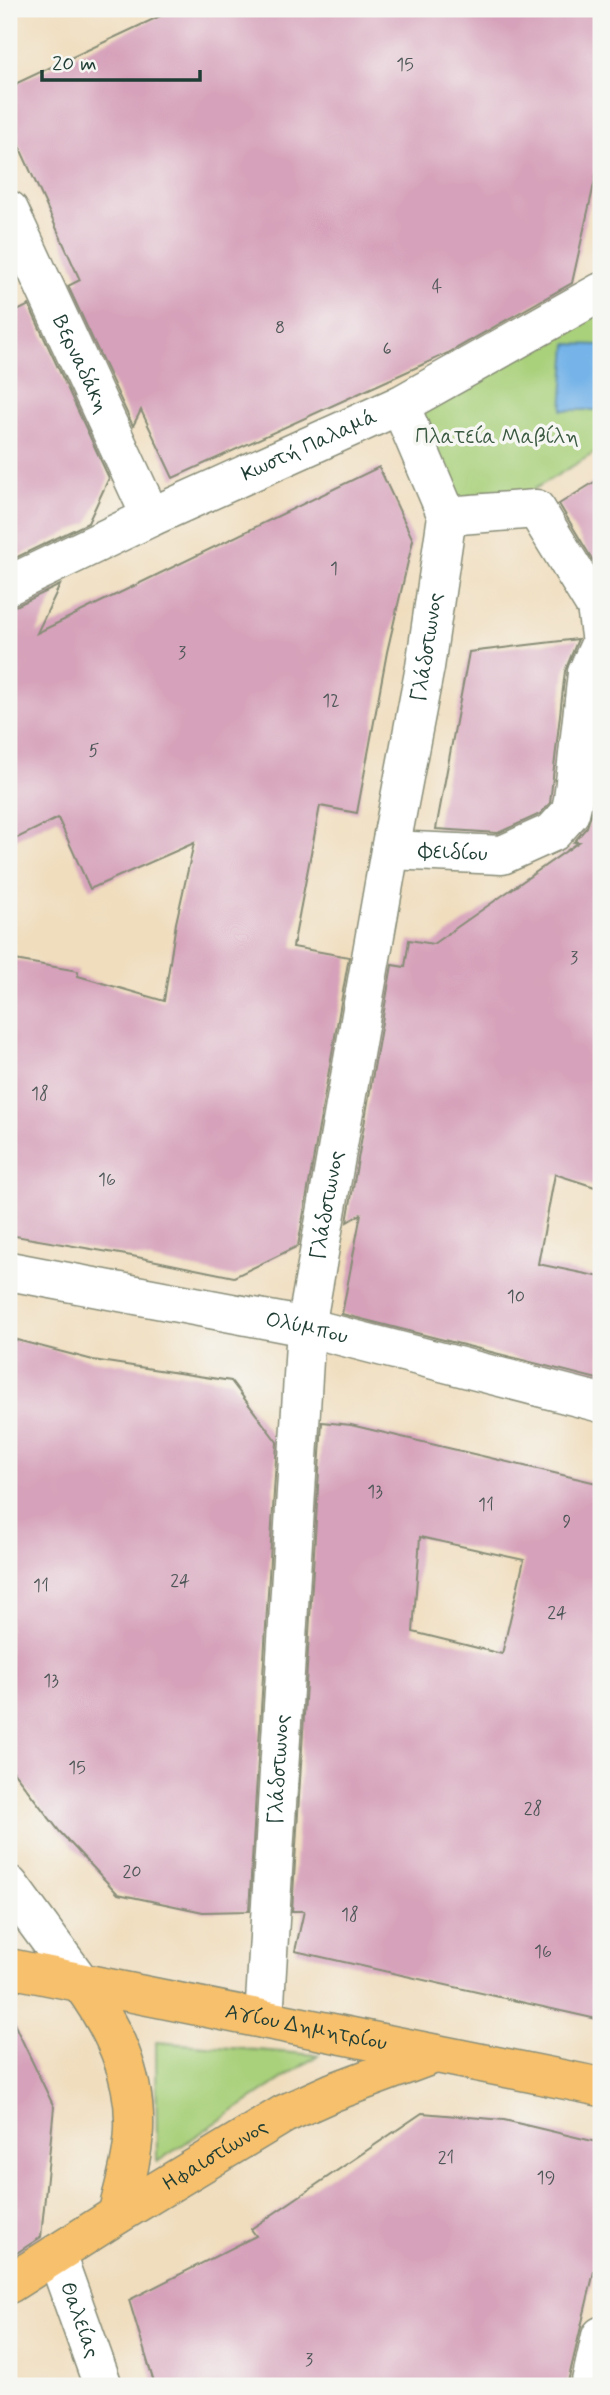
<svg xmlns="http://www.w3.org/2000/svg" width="610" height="2395" viewBox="0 0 610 2395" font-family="Mynerve,sans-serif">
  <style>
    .green { fill: #a9d07a; stroke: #648657; stroke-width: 2 }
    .water { fill: #74b3e8; stroke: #4a788e; stroke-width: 2 }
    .building { fill: #d6a1ba; fill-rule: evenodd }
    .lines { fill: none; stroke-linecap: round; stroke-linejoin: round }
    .minor-casing { stroke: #888d78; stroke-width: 41 }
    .major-casing { stroke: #888d78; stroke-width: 41 }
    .minor { stroke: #fff; stroke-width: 38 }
    .major { stroke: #f7c06c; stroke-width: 38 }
    .labels { text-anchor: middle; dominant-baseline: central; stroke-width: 7; stroke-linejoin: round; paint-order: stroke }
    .number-label { font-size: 18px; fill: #4d5656 }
    .street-label { font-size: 21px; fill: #1f3d34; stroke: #f6f6f2 }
    .park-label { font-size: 21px; fill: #3b5a42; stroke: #f6f6f2 }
  </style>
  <rect width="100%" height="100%" fill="#f6f6f2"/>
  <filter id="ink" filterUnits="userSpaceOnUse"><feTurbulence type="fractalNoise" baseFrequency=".0143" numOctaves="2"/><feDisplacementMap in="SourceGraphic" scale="14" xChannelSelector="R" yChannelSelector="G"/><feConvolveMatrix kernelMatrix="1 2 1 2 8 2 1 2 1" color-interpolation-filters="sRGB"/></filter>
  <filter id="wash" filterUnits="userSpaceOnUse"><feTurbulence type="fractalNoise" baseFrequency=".00686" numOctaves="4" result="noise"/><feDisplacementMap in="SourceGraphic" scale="28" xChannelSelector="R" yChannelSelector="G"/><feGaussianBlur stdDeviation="1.57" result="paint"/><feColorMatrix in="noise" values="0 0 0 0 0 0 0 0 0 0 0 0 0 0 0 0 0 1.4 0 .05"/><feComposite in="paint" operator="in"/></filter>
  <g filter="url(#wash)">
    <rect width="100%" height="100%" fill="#f0ddbd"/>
    <g class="green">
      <path d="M 601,308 L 601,449 L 516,500 L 447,504 L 413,411 Z"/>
      <path d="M 156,2042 L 318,2055 L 157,2162 Z"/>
    </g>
    <path class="water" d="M 567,344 L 601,345 L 601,410 L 562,410 Z"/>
    <g id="blocks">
      <g class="building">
        <path d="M 175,9 L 601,9 L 601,153 L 572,283 L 448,353 L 173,478 L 141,410 L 133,426 L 68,286 L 80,280 L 9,124 L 9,103 L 17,83 Z"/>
        <path d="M 29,305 L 109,478 L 88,523 L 9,561 L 9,315 Z"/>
        <path d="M 379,467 L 413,540 L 387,652 L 357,813 L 320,806 L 293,947 L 349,957 L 298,1246 L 234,1277 L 132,1256 L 9,1235 L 9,959 L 78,971 L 78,976 L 164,1001 L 176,923 L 194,843 L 90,889 L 58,818 L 9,842 L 9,607 L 18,605 L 60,585 L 37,633 Z"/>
        <path d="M 601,478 L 601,574 L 559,504 Z"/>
        <path d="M 578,639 L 565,671 L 550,803 L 540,814 L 498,833 L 436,829 L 469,652 Z"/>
        <path d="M 601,743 L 601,1189 L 555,1174 L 538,1264 L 601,1277 L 601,1380 L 342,1314 L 361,1214 L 347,1222 L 392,965 L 405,967 L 409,940 L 433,944 L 579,842 L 574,842 L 587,827 L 594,805 Z"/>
        <path d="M 9,1338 L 93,1360 L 231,1381 L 277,1442 L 249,1911 L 203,1912 L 118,1894 L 60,1832 L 9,1766 Z"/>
        <path d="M 322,1422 L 351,1425 L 601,1484 L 601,2020 L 295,1951 L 304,1911 L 292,1911 ZM 420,1537 L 524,1560 L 502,1654 L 413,1632 Z"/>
        <path d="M 9,2013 L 54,2107 L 41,2237 L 9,2258 Z"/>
        <path d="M 422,2113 L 504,2120 L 601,2143 L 601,2242 L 567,2386 L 155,2386 L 129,2300 L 256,2236 L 251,2229 Z"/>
      </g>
    </g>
  </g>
  <g filter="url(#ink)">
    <use href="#blocks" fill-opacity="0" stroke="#888d78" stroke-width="2"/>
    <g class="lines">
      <g class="minor-casing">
        <g id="minor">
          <path id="s1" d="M 9,210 L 151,517"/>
          <path d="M 447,516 L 536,509 L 596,607 L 601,642 L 587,673"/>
          <path id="s2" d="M 9,585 L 151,517 L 400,405 L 601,292"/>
          <path id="s3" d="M 390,850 L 502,855 L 553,832 L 570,813 L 573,800 L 587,673 L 601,657"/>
          <path id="s4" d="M 9,1271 L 306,1327 L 601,1403"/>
          <path d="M 9,1885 L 81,1983"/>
          <path id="s5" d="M 264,2019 L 306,1327 L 390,850 L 425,667 L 447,516 L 400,405"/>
          <path id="s6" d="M 56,2254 L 103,2386"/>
          <path d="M 590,2386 L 601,2336"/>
        </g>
      </g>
      <g class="major-casing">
        <g id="major">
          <path id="s7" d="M 9,1968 L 601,2087"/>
          <path d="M 81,1983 C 112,2026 136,2074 134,2129 C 133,2158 124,2187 117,2215"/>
          <path id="s8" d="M 9,2284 L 117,2215 L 284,2114 L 333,2092 L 435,2054"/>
        </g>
      </g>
      <use href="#minor" class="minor"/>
      <use href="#major" class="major"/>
    </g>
  </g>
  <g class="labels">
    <g class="number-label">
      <text x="405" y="65">15</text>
      <text x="437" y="287">4</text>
      <text x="280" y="328">8</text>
      <text x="387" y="349">6</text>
      <text x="334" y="569">1</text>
      <text x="182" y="653">3</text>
      <text x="331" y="701">12</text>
      <text x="94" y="751">5</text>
      <text x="574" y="958">3</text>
      <text x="40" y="1094">18</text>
      <text x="107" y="1180">16</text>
      <text x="516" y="1297">10</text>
      <text x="375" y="1492">13</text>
      <text x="486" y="1505">11</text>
      <text x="567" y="1522">9</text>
      <text x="180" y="1581">24</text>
      <text x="41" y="1586">11</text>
      <text x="557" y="1613">24</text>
      <text x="51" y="1681">13</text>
      <text x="77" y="1768">15</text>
      <text x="533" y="1809">28</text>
      <text x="132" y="1872">20</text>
      <text x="350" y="1915">18</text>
      <text x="543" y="1952">16</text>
      <text x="446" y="2158">21</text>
      <text x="546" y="2178">19</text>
      <text x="309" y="2360">3</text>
    </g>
    <g class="street-label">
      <text stroke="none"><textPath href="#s1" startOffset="170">Βερναδάκη</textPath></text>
      <text stroke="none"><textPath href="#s2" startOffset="331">Κωστή Παλαμά</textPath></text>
      <text stroke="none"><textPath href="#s5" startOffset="1384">Γλάδστωνος</textPath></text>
      <text stroke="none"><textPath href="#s3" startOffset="63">Φειδίου</textPath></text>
      <text stroke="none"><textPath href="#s5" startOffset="817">Γλάδστωνος</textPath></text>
      <text stroke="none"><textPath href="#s4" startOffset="303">Ολύμπου</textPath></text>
      <text stroke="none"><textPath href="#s5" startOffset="250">Γλάδστωνος</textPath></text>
      <text stroke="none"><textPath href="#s7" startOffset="303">Αγίου Δημητρίου</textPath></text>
      <text stroke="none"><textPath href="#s8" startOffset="243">Ηφαιστίωνος</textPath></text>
      <text stroke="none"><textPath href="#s6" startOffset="70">Θαλείας</textPath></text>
    </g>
    <g class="park-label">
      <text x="497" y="437">Πλατεία Μαβίλη</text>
    </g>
  </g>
  <rect width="610" height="2395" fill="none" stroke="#f6f6f2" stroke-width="35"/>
  <path d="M42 70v10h158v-10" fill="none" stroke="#1f3d34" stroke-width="3.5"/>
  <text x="52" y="70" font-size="21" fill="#1f3d34" stroke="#f6f6f2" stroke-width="5" paint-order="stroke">20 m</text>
</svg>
